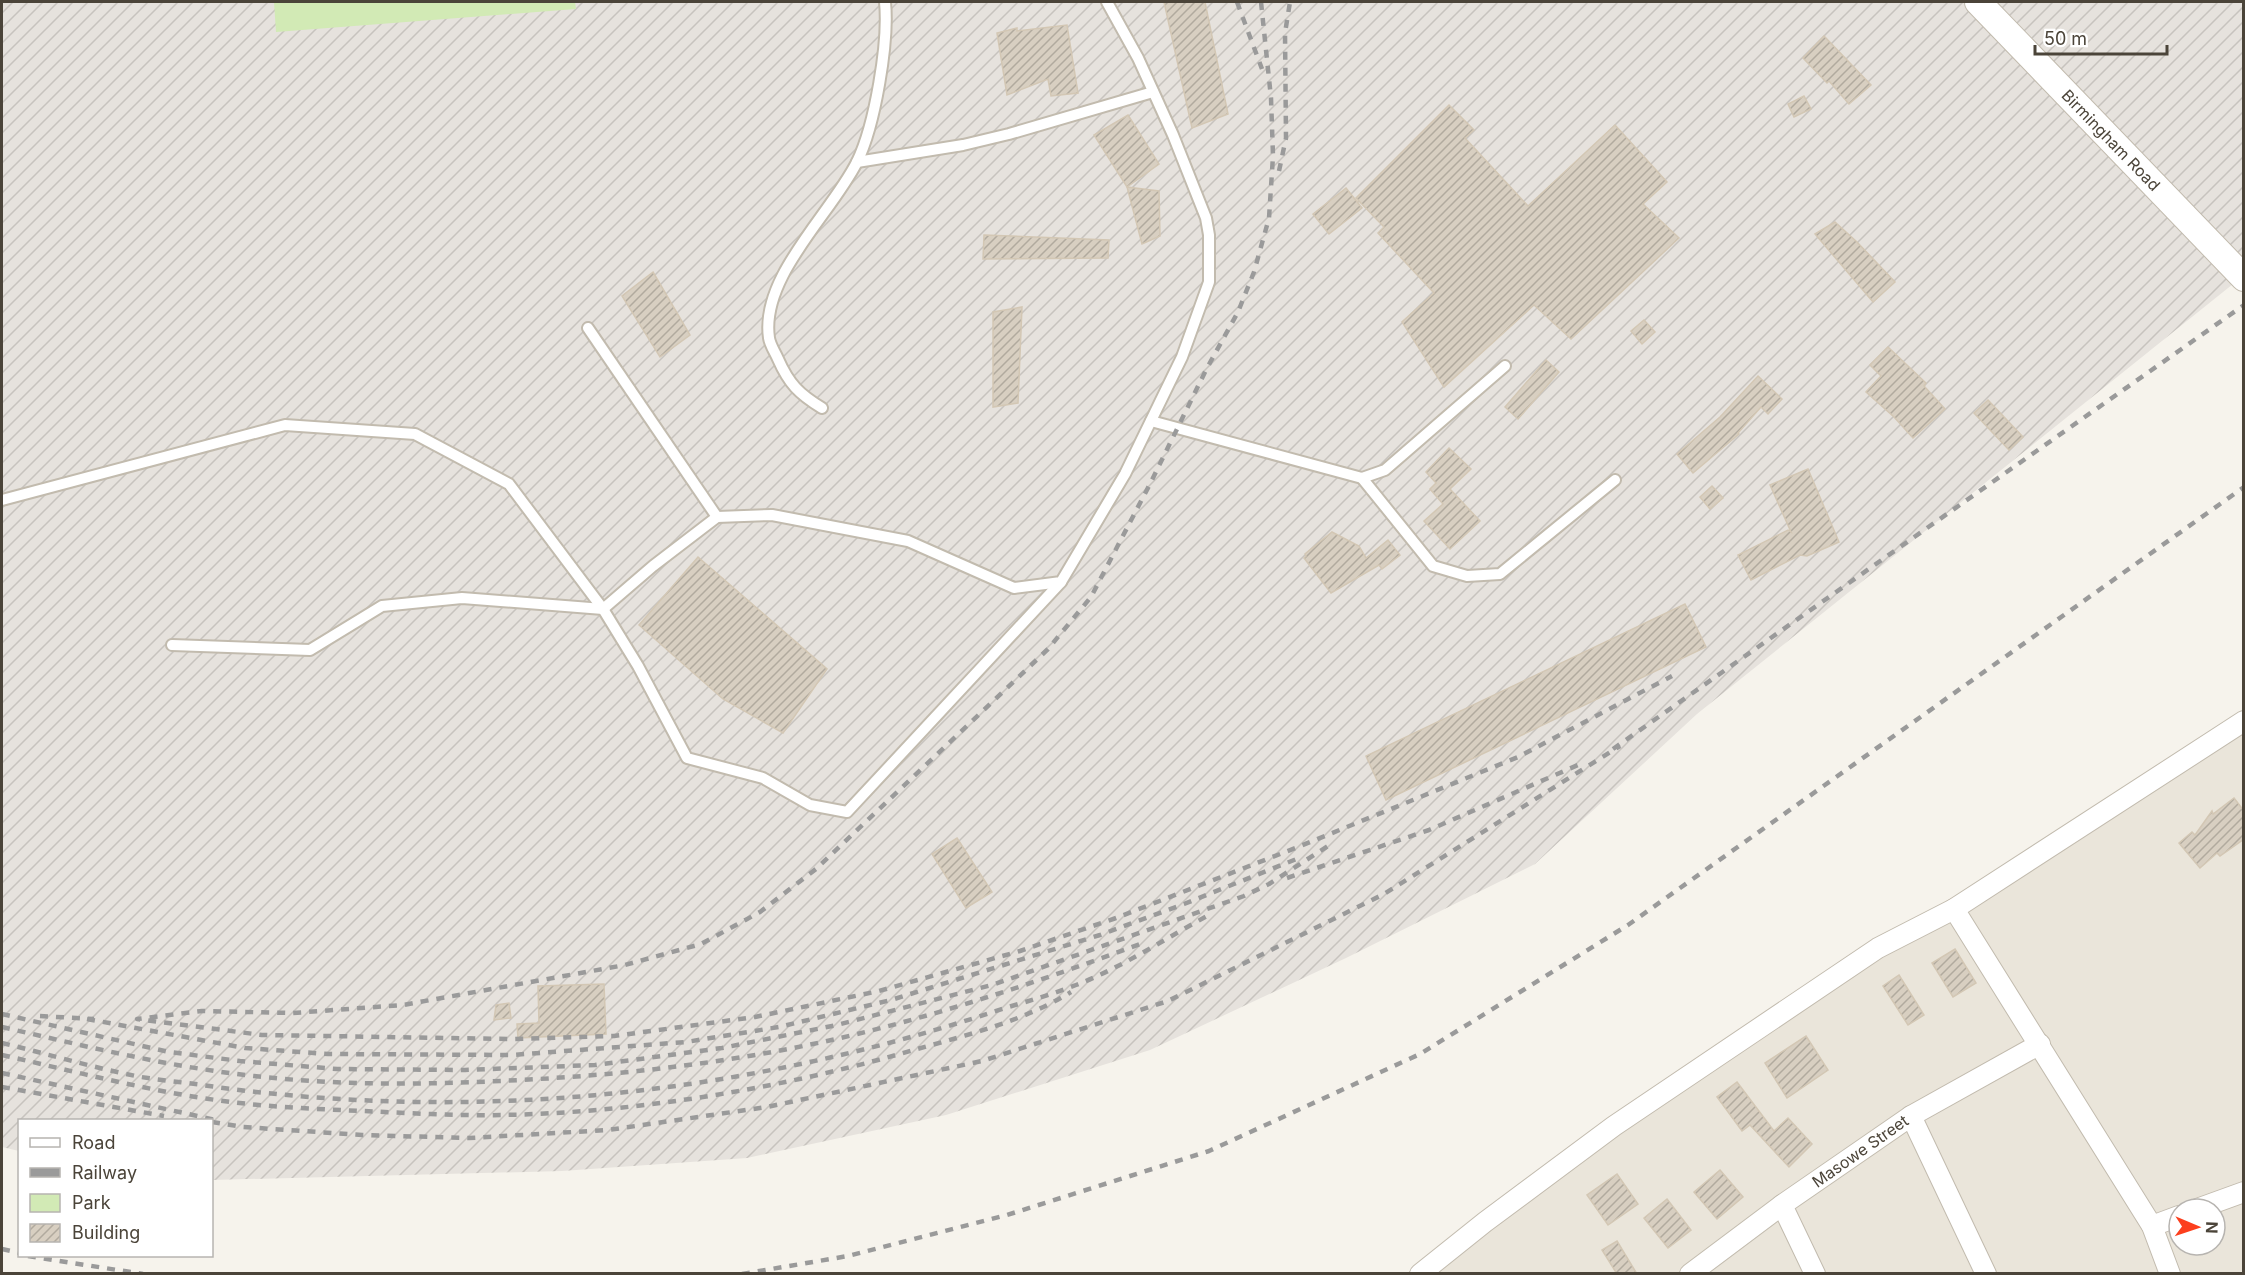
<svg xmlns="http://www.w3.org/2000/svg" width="2245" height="1275" viewBox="0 0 2245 1275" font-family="Inter,sans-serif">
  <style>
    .residential { fill: #eae5da; fill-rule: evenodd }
    .industrial { fill: url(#industrial-furrows) }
    .green { fill: #d2eab5 }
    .building { fill: url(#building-hatch); stroke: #d3c7b4; stroke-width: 1.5 }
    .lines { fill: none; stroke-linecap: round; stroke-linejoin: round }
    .service-casing { stroke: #c2bbae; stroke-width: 14 }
    .minor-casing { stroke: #c2bbae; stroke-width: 22 }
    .tertiary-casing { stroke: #c2bbae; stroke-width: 28 }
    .service { stroke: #fff; stroke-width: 10 }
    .minor { stroke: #fff; stroke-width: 20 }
    .tertiary { stroke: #fff; stroke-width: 26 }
    .rail { stroke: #9a9a9a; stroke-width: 4.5; stroke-dasharray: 8 8; stroke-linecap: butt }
    .labels { text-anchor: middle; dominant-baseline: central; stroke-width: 5; stroke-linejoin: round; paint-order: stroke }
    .street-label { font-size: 16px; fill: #4b4439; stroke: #fff }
  </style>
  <defs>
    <pattern id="industrial-furrows" width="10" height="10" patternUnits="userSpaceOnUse" patternTransform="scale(1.5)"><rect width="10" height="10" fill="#e6e2dd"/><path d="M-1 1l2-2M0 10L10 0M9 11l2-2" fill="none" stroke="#c7c3be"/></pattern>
    <pattern id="building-hatch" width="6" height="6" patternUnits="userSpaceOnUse" patternTransform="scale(1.5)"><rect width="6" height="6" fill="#d8cfc1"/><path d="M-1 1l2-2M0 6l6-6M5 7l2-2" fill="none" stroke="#b1aa9e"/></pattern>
  </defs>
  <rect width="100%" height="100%" fill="#f6f3ec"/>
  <path class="residential" d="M 2243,724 L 2243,1273 L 1432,1274 L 1655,1101 ZM 2179,1209 L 2215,1209 L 2215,1245 L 2179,1245 Z"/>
  <path class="industrial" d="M 2,2 L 2243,2 L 2243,276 L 1697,714 L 1535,864 L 1346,958 L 1150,1050 L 946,1115 L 747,1158 L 562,1171 L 212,1180 L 212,1120 L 20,1120 L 19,1151 L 2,1147 Z"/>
  <path class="green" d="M 274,2 L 575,2 L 576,9 L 276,32 Z"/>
  <g class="building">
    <path d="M 1164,2 L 1205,2 L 1228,114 L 1192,128 Z"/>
    <path d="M 1067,25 L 1078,93 L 1051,96 L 1048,79 L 1007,95 L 997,33 L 1017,28 L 1017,31 Z"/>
    <path d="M 1824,36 L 1871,85 L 1849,104 L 1829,81 L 1827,83 L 1803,58 Z"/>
    <path d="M 1804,96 L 1811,109 L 1794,117 L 1788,104 Z"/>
    <path d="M 1449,105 L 1474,130 L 1465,138 L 1528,206 L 1615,125 L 1667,182 L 1643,204 L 1679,238 L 1571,339 L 1534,305 L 1444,387 L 1402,322 L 1434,293 L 1378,233 L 1384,227 L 1356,198 Z"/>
    <path d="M 1128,115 L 1159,164 L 1127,187 L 1094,135 Z"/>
    <path d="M 1127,187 L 1159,191 L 1160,236 L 1142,244 Z"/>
    <path d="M 1346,188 L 1362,208 L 1329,234 L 1313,214 Z"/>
    <path d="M 1835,222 L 1857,242 L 1895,282 L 1873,302 L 1815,234 Z"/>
    <path d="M 984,235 L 1109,240 L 1108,258 L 983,259 Z"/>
    <path d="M 653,272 L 690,335 L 660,357 L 622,296 Z"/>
    <path d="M 1022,307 L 1018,403 L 993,407 L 993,312 Z"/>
    <path d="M 1644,320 L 1655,332 L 1642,344 L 1631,331 Z"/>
    <path d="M 1888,347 L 1926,383 L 1924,386 L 1945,409 L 1913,438 L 1894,417 L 1866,392 L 1881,376 L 1870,365 Z"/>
    <path d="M 1546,360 L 1559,372 L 1518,419 L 1505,407 Z"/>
    <path d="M 1758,376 L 1782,399 L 1768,414 L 1761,407 L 1738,433 L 1739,434 L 1693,473 L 1677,454 L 1720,417 Z"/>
    <path d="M 1988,400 L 2023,437 L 2009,450 L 1974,413 Z"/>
    <path d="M 1449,448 L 1471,469 L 1450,489 L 1480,521 L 1450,549 L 1424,521 L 1443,504 L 1430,489 L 1436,483 L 1426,472 Z"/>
    <path d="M 1808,469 L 1839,542 L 1807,556 L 1800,555 L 1751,580 L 1738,555 L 1788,530 L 1791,532 L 1770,485 Z"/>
    <path d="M 1712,486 L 1723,498 L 1710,509 L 1700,497 Z"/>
    <path d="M 1332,532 L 1359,546 L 1366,558 L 1388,540 L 1400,555 L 1382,569 L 1379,565 L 1331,593 L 1304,558 L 1306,556 L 1305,554 Z"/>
    <path d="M 698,557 L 827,669 L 783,733 L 723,699 L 639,625 Z"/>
    <path d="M 1685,604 L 1706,647 L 1386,800 L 1366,756 Z"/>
    <path d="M 2234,798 L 2244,811 L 2244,839 L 2220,856 L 2217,853 L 2200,868 L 2179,843 L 2192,832 L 2195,835 L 2212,811 L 2213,814 Z"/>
    <path d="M 957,838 L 992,892 L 966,908 L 932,854 Z"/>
    <path d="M 1955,949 L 1976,983 L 1953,997 L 1932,963 Z"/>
    <path d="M 1899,975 L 1924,1015 L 1908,1025 L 1883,986 Z"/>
    <path d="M 604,984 L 606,1034 L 518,1038 L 517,1024 L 539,1023 L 538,986 Z"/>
    <path d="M 509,1003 L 511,1018 L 494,1020 L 496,1005 Z"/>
    <path d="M 1806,1036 L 1828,1070 L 1787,1098 L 1765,1063 Z"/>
    <path d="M 1737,1082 L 1774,1131 L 1788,1118 L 1812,1144 L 1789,1167 L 1750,1125 L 1742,1131 L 1717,1097 Z"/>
    <path d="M 1720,1170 L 1743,1197 L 1717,1219 L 1694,1192 Z"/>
    <path d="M 1617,1174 L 1638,1204 L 1608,1225 L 1587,1195 Z"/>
    <path d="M 1667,1199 L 1691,1230 L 1668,1248 L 1644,1218 Z"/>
    <path d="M 1617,1241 L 1637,1274 L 1617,1274 L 1602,1250 Z"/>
  </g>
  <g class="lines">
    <g class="service-casing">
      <g id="service">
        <path d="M 857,162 L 963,145 L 1009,134 L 1153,92"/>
        <path d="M 588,328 L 717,517"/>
        <path d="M 822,408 C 799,394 789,384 778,359 C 775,352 770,345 769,338 C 760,277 831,214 857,162 C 875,125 889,42 885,2"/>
        <path d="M 1151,421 L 1362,478 L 1385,470 L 1505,366"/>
        <path d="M 1362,478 L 1433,566 L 1467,576 L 1500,574 L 1615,480"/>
        <path d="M 2,500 L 285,425 L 415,434 L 509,484 L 603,609 L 638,666 L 687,758 L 763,778 L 810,805 L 847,812 L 1061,582"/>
        <path d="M 172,645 L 310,650 L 382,606 L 462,598 L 603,609 L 653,566 L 717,517 L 772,515 L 908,541 L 1014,588 L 1061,582 L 1125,474 L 1182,357 L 1209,282 L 1209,235 L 1206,218 L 1173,135 L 1138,58 L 1107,2"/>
      </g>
    </g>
    <g class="minor-casing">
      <g id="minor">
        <path d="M 1954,909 L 2152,1226 L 2170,1274"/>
        <path d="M 1911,1116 L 1986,1274"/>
        <path d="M 1782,1205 L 1815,1274"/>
        <path d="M 2197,1209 L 2244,1192"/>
        <path d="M 2152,1226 L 2179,1216"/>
        <path d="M 1420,1274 L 1485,1222 L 1614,1126 L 1878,948 L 1954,909 L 2244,721"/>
        <path d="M 1690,1274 L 1782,1205 L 1911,1116 L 2040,1044"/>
      </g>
    </g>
    <g class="tertiary-casing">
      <path id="tertiary" d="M 1978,2 L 2244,278"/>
    </g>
    <use href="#service" class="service"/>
    <use href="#minor" class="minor"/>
    <use href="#tertiary" class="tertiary"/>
    <g class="rail">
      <path d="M 1237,2 L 1262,69"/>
      <path d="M 1261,2 L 1271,98 L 1273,156 L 1269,218 L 1254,272 L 1238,312 L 1206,370 L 1151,482 L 1091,597 L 1048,649 L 816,869 L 760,912 L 701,944 L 625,965 L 403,1005 L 293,1013 L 202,1011 L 137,1019 L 262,1035 L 511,1039 L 614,1036 L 755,1017 L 879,991 L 1020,951 L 1116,918 L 1298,847 L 1518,757 L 1672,676"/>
      <path d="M 1279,171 L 1286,138 L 1285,33 L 1290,2"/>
      <path d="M 1613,749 L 2244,305"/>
      <path d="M 1287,878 L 1429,830 L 1578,765"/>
      <path d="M 2,1014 L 169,1052 L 240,1061 L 337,1069 L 465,1070 L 595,1065 L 722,1048 L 837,1025 L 992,985 L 1244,896 L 1269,884 L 1328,846"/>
      <path d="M 40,1016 L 94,1019"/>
      <path d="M 87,1019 L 245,1048 L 328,1054 L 512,1055 L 686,1042 L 779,1027 L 891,1000 L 1100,935 L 1184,904 L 1299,858"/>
      <path d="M 2,1027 C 85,1046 169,1067 254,1076 C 336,1085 418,1085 500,1081 C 613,1076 725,1064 836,1039 C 941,1015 1043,980 1143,943"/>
      <path d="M 2,1043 C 48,1054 94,1068 141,1077 C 166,1081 191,1083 216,1087 C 484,1123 749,1094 1005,1008 C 1029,1001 1053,994 1076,985 C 1123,967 1166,938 1209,915"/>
      <path d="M 2,1055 C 73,1071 144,1090 216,1100 C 265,1107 315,1109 364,1111 C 409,1113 456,1116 501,1115 C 630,1113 772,1090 896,1055 C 955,1038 1019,1024 1071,992"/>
      <path d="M 2,1073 L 220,1121"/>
      <path d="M 2,1087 L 164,1116"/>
      <path d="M 212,1122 L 243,1127 L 362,1135 L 469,1138 L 608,1130 L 767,1107 L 982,1061 L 1168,1001 L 1384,894 L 1620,746"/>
      <path d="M 2,1249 L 20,1253"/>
      <path d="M 28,1256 L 143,1274"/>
      <path d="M 742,1274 L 848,1256 L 1007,1215 L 1209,1151 L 1420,1054 L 1628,925 L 2244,487"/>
    </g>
  </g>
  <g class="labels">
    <g class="street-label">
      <text transform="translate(2111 140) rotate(46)">Birmingham Road</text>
      <text transform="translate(1860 1151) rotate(-35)">Masowe Street</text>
    </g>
  </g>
  <rect width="2245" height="1275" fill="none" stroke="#4b4439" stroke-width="6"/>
  <rect x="18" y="1119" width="195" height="138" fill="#ffffff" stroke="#b7b4b0" stroke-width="1.5"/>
  <rect x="30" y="1138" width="30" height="9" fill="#ffffff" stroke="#b7b4b0" stroke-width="1.5"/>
  <text x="72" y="1149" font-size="18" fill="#4b4439">Road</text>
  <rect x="30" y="1168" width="30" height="9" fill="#9a9a9a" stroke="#b7b4b0" stroke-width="1.5"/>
  <text x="72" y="1179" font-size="18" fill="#4b4439">Railway</text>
  <rect x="30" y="1194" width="30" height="18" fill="#d2eab5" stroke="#b7b4b0" stroke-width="1.5"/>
  <text x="72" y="1209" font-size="18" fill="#4b4439">Park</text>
  <rect x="30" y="1224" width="30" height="18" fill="url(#building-hatch)" stroke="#b7b4b0" stroke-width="1.5"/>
  <text x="72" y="1239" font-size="18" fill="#4b4439">Building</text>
  <g transform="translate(2197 1227) rotate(92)"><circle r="28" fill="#ffffff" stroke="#b7b4b0" stroke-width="1.5"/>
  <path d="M0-4.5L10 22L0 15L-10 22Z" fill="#fc3f1d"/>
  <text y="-9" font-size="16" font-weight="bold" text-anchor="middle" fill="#4b4439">N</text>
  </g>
  <path d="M2035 45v9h132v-9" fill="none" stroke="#4b4439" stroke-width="3"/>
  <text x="2044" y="45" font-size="18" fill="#4b4439" stroke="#ffffff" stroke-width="4.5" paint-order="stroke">50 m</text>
</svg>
